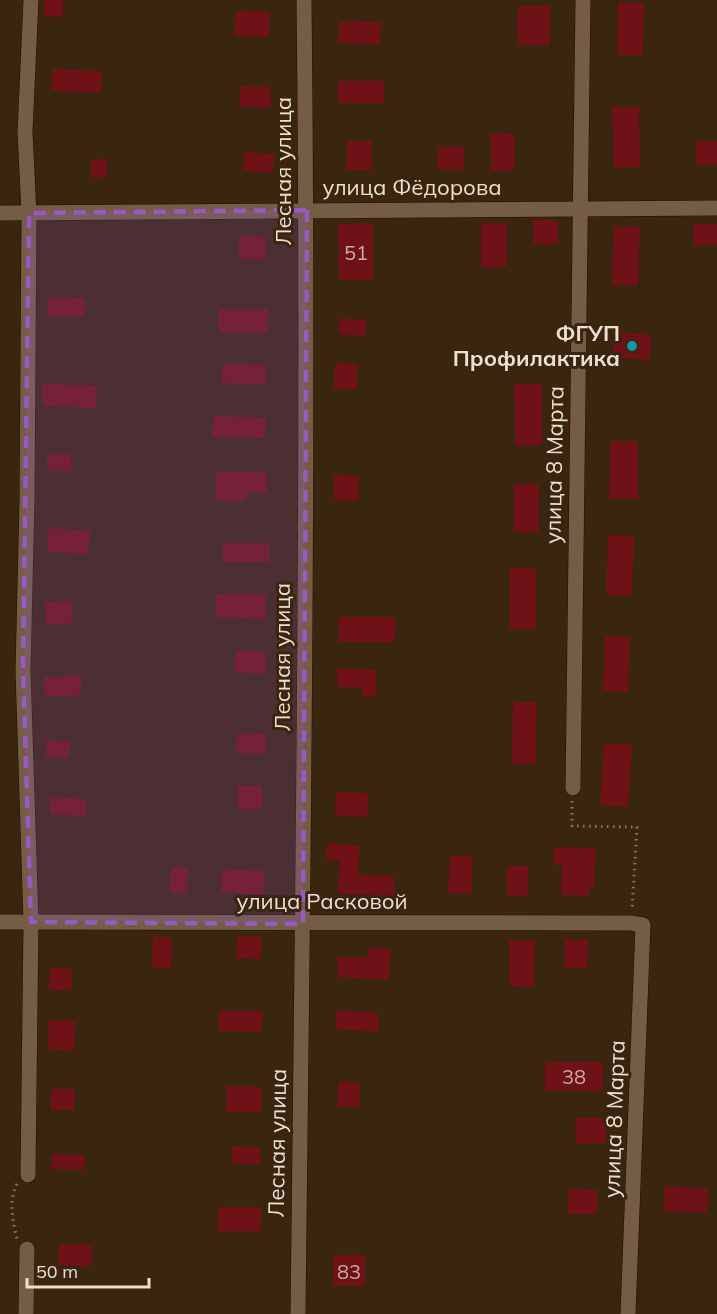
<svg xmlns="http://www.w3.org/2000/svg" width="717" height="1314" viewBox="0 0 717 1314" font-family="Mulish,sans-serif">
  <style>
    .building { fill: #6e1218 }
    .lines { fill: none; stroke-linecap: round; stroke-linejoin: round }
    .minor-casing { stroke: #200e00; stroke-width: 16 }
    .path { stroke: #8b7968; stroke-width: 3; stroke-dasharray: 1.5 4.5; stroke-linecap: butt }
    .minor { stroke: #745c45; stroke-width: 15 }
    .marked { fill: #9859c4; fill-opacity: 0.2; stroke: #9859c4; stroke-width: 4.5; stroke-dasharray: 12 8; stroke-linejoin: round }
    .culture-dot { fill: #0f9aa8; stroke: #3a250f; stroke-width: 2 }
    .labels { text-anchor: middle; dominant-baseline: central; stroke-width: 6; stroke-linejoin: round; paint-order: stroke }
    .number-label { font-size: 20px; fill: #cdaca4 }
    .street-label { font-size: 22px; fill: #ede0d3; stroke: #3a250f }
    .poi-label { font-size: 22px; font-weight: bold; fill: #ede0d3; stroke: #3a250f; text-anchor: end }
  </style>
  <rect width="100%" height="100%" fill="#3a250f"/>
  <g class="building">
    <path d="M 44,0 L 63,0 L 63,17 L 44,16 Z"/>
    <path d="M 618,2 L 644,3 L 643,55 L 617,55 Z"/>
    <path d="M 518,6 L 551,6 L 550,45 L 517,45 Z"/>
    <path d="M 236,11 L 270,12 L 269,37 L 234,36 Z"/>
    <path d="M 339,21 L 381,22 L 380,44 L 338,43 Z"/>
    <path d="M 52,69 L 102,71 L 101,93 L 51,91 Z"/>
    <rect x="338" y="81" width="46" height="22"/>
    <path d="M 240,86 L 271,87 L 270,108 L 239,107 Z"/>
    <path d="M 639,106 L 640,167 L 614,168 L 612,107 Z"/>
    <path d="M 491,133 L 515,134 L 514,171 L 491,171 Z"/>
    <path d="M 347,141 L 372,141 L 372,170 L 346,170 Z"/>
    <rect x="696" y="141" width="21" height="24"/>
    <path d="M 438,147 L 464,147 L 464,170 L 438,169 Z"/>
    <path d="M 244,152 L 274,154 L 273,173 L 243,171 Z"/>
    <path d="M 91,159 L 107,159 L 107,177 L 91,178 Z"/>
    <rect x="533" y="220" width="25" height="24"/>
    <path d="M 373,223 L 373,280 L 339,280 L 338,224 Z"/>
    <rect x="481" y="223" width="26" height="44"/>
    <path d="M 694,224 L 717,224 L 717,245 L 693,245 Z"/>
    <path d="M 613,227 L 640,227 L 638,285 L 612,285 Z"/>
    <path d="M 239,236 L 266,237 L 266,259 L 239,259 Z"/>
    <path d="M 48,297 L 85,298 L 84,316 L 47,316 Z"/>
    <rect x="219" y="309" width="49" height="24"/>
    <path d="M 340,318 L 366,320 L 365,336 L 339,334 Z"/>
    <path d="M 614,332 L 651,335 L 649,360 L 612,357 Z"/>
    <path d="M 335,363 L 358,364 L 357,389 L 334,389 Z"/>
    <path d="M 222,364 L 266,365 L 266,384 L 222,383 Z"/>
    <path d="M 43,384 L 97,386 L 96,408 L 43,406 Z"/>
    <path d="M 514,384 L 542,384 L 542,445 L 515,446 Z"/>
    <path d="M 213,416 L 266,418 L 265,438 L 212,437 Z"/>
    <path d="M 610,441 L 638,441 L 638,499 L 609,499 Z"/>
    <path d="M 71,454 L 71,471 L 47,471 L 47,455 Z"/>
    <path d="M 216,472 L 267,472 L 267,493 L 246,493 L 246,501 L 216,501 Z"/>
    <path d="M 334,475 L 359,476 L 358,501 L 334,500 Z"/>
    <rect x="514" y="484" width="25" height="48"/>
    <path d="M 49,528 L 90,531 L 88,555 L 47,551 Z"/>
    <path d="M 608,535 L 634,536 L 632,596 L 606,595 Z"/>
    <rect x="223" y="543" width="46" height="19"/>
    <rect x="510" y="568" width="26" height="61"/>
    <path d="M 216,594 L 266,595 L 265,619 L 216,617 Z"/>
    <path d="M 72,601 L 72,623 L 46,624 L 45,602 Z"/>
    <path d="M 339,617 L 396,617 L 395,642 L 339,642 Z"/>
    <path d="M 605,636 L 630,637 L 628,692 L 603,691 Z"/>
    <path d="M 236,651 L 266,652 L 265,674 L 235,672 Z"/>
    <path d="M 338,668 L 377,670 L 376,697 L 361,696 L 362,688 L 337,687 Z"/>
    <path d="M 81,676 L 81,695 L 45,696 L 44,677 Z"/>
    <path d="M 513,702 L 537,702 L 536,764 L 512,764 Z"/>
    <path d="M 237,733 L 266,734 L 265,754 L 236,753 Z"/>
    <path d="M 46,740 L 70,741 L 69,758 L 46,757 Z"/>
    <path d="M 604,743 L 632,745 L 628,807 L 600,805 Z"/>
    <rect x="238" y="786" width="24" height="23"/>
    <path d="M 336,792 L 369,793 L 368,817 L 335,816 Z"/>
    <path d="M 51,797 L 87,799 L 86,816 L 50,814 Z"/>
    <path d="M 327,843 L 360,846 L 358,875 L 394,876 L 394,896 L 338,894 L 340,861 L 326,860 Z"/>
    <path d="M 554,847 L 596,848 L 594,887 L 589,887 L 589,896 L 561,895 L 562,865 L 553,865 Z"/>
    <path d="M 450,855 L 473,856 L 471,894 L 448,893 Z"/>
    <path d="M 507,866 L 528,866 L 528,896 L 506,895 Z"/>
    <path d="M 171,867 L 188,868 L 187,894 L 170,893 Z"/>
    <path d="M 222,869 L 264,871 L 263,895 L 221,892 Z"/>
    <path d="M 237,936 L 262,937 L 261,959 L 236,958 Z"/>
    <path d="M 153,937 L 172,937 L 171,968 L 152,968 Z"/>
    <path d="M 565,939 L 588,940 L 587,968 L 564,968 Z"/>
    <path d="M 509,940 L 535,940 L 534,987 L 509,986 Z"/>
    <path d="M 368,948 L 391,949 L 389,980 L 337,977 L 338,956 L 367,958 Z"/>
    <path d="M 50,968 L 72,968 L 71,990 L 49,990 Z"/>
    <path d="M 219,1010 L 263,1011 L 262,1032 L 218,1031 Z"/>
    <path d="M 337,1010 L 379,1013 L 378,1032 L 336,1029 Z"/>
    <path d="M 49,1020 L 76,1021 L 74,1051 L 48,1049 Z"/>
    <rect x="545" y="1062" width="58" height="29"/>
    <path d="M 338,1082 L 360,1083 L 359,1108 L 337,1107 Z"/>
    <path d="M 227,1086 L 262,1087 L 261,1113 L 226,1112 Z"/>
    <path d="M 51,1089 L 75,1089 L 74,1110 L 50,1110 Z"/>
    <path d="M 575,1118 L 606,1118 L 606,1143 L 576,1144 Z"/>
    <path d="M 232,1146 L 261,1147 L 260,1164 L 232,1164 Z"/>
    <path d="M 52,1154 L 85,1155 L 84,1170 L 51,1169 Z"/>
    <path d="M 665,1186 L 708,1189 L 707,1213 L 663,1211 Z"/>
    <path d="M 569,1189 L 597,1190 L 597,1214 L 568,1214 Z"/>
    <rect x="218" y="1207" width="43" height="24"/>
    <path d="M 59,1244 L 92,1245 L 91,1267 L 58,1265 Z"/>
    <rect x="333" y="1255" width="32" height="31"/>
  </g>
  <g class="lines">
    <g class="minor-casing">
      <g id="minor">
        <path d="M 0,213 L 717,208"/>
        <path d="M 573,788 L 583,0"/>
        <path d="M 0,922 L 631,923 L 643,925 L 628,1314"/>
        <path d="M 28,1175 L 31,922 L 23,671 L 27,500 L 29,213 L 25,132 L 31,0"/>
        <path d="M 26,1314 L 27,1249"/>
        <path d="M 298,1314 C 303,876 309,438 304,0"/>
      </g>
    </g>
    <g class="path">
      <path d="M 572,801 L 572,826 L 637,827 L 632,910"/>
      <path d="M 17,1184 C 8,1200 13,1223 17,1239"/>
    </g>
    <use href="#minor" class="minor"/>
  </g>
  <path class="marked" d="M 307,210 L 303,924 L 31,922 L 23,671 L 29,213 Z"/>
  <circle class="culture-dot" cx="632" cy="346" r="6"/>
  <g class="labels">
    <g class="number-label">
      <text x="356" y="252">51</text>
      <text x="574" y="1076">38</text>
      <text x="349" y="1271">83</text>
    </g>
    <g class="street-label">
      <text transform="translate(283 171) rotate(-90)">Лесная улица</text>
      <text x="412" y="187">улица Фёдорова</text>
      <text transform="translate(554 465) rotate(-89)">улица 8 Марта</text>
      <text transform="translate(282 657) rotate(-90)">Лесная улица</text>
      <text x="322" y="901">улица Расковой</text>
      <text transform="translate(614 1119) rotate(-88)">улица 8 Марта</text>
      <text transform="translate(277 1143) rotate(-89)">Лесная улица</text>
    </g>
    <g class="poi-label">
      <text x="620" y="333">ФГУП<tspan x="620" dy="25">Профилактика</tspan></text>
    </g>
  </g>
  <path d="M27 1278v9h122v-9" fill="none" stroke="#ede0d3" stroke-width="3"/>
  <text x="36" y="1278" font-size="18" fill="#ede0d3" stroke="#3a250f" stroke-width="4.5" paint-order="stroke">50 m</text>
</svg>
